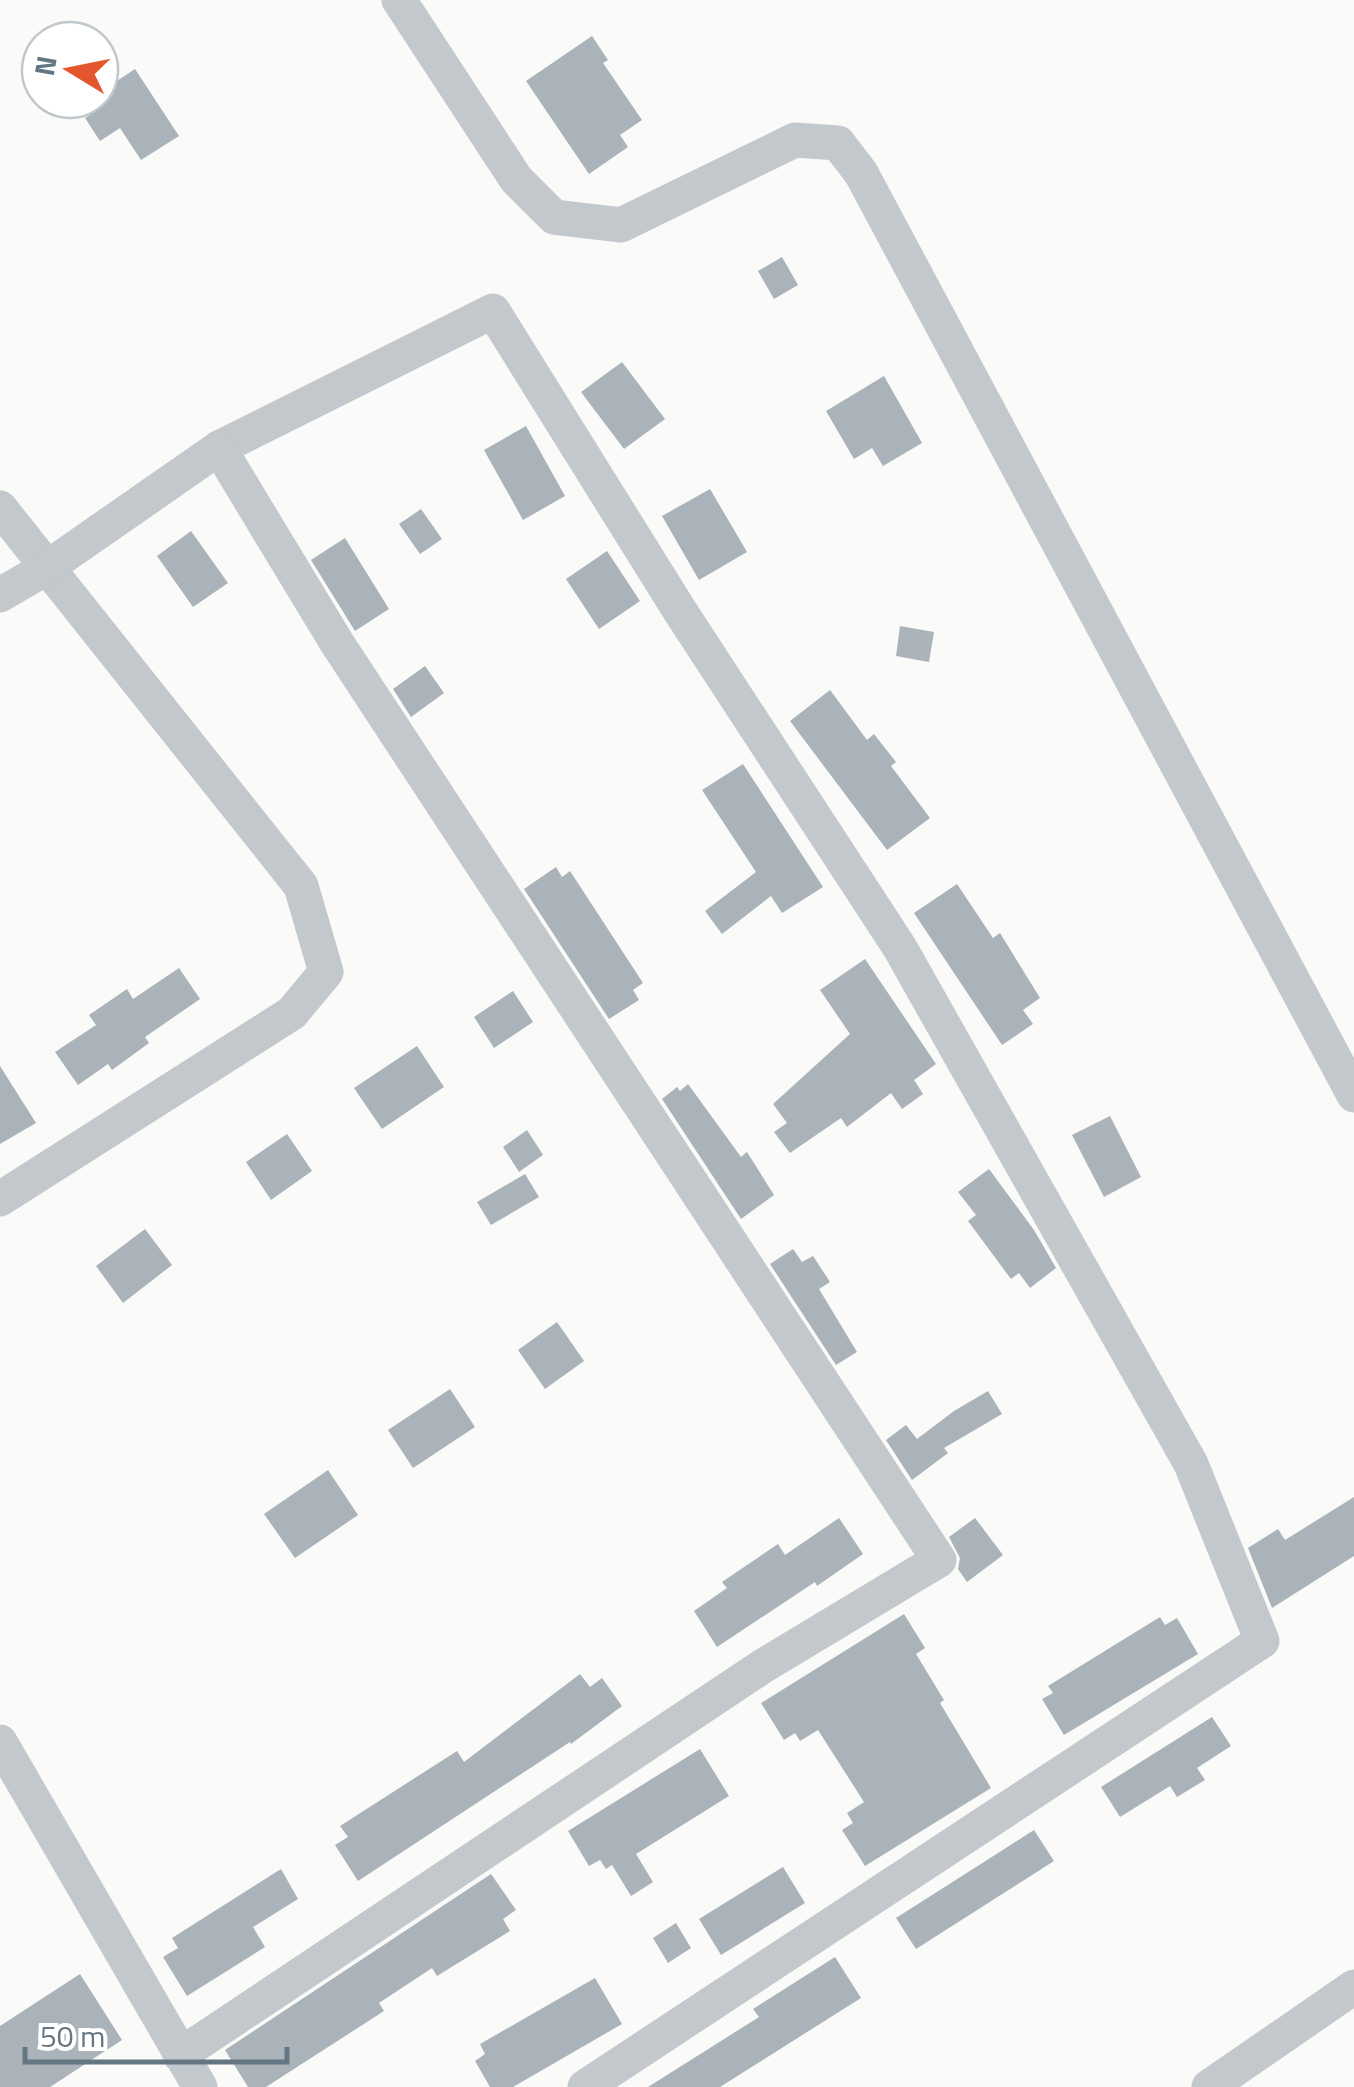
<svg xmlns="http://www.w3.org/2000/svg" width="1354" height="2087" viewBox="0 0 1354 2087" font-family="'Titillium Web',sans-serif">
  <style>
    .building { fill: #aab3b9 }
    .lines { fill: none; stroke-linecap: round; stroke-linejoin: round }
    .minor { stroke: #c3c8cc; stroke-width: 35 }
  </style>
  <rect width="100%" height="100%" fill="#fafaf8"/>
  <g class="building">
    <path d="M 592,36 L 608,60 L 603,63 L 642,120 L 620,135 L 628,147 L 589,174 L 526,81 Z"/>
    <path d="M 135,69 L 179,136 L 141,160 L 120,128 L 100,141 L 85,118 L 100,108 L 100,92 Z"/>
    <path d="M 782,257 L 798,285 L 774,299 L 758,271 Z"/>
    <path d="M 622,362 L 665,419 L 624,449 L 581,392 Z"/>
    <path d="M 884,376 L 922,443 L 883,466 L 872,448 L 854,459 L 826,411 Z"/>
    <path d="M 526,426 L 565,496 L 523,520 L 484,450 Z"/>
    <path d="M 710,489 L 747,552 L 699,580 L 662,516 Z"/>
    <path d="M 421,509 L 442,539 L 420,554 L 399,524 Z"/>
    <path d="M 191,531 L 228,583 L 193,607 L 157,556 Z"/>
    <path d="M 345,538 L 389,609 L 355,631 L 311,560 Z"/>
    <path d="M 607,551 L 640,601 L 599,629 L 566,579 Z"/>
    <path d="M 900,626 L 934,632 L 929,662 L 896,656 Z"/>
    <path d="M 425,666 L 444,693 L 411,717 L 393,689 Z"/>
    <path d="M 830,690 L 867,740 L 874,734 L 896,762 L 891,766 L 930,818 L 887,850 L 790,721 Z"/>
    <path d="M 743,764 L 823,887 L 782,913 L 771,896 L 722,934 L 705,911 L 756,872 L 702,790 Z"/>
    <path d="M 556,867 L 562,877 L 570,871 L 643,983 L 633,990 L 639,1000 L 609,1019 L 524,889 Z"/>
    <path d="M 957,884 L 993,938 L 1000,933 L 1040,998 L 1023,1010 L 1033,1024 L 1002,1045 L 914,913 Z"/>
    <path d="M 865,959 L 936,1064 L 914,1080 L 923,1094 L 902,1109 L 891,1093 L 847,1127 L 841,1118 L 790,1153 L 774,1132 L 787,1123 L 773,1104 L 850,1034 L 820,990 Z"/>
    <path d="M 179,968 L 200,999 L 145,1037 L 149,1043 L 112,1070 L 108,1064 L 78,1085 L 55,1052 L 96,1025 L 89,1015 L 127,989 L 133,999 Z"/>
    <path d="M 513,991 L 533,1022 L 494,1048 L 474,1017 Z"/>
    <path d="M 417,1046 L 444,1087 L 382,1129 L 354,1088 Z"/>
    <path d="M 0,1066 L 36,1123 L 0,1144 Z"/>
    <path d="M 688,1084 L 741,1157 L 747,1152 L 774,1195 L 741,1219 L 662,1099 L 677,1087 L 680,1091 Z"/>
    <path d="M 1110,1116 L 1141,1177 L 1104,1197 L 1072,1135 Z"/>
    <path d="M 527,1130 L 543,1155 L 519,1172 L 503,1147 Z"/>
    <path d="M 287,1134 L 312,1171 L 271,1200 L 246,1162 Z"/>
    <path d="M 989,1169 L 1034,1230 L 1056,1268 L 1030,1288 L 1019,1273 L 1011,1279 L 968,1221 L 976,1215 L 958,1192 Z"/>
    <path d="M 525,1174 L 539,1197 L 491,1225 L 477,1202 Z"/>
    <path d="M 145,1229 L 172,1265 L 123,1303 L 96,1266 Z"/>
    <path d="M 793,1249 L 802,1262 L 813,1256 L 830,1282 L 819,1289 L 857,1352 L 836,1365 L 770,1264 Z"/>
    <path d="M 557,1322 L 584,1361 L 545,1389 L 518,1350 Z"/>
    <path d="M 450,1389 L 475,1427 L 413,1468 L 388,1430 Z"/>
    <path d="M 988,1391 L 1002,1414 L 944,1448 L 948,1453 L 912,1480 L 886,1440 L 906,1425 L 917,1439 L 954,1411 Z"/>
    <path d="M 328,1470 L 358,1515 L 295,1558 L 264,1514 Z"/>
    <path d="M 1354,1497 L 1354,1556 L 1272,1608 L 1248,1548 L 1278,1529 L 1285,1540 Z"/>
    <path d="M 839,1518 L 863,1554 L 817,1586 L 815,1582 L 717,1647 L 694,1611 L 727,1588 L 722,1582 L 778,1544 L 785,1555 Z"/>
    <path d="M 975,1518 L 1003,1555 L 967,1582 L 958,1569 L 960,1558 L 949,1537 Z"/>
    <path d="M 904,1614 L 925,1648 L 916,1654 L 944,1700 L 940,1703 L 991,1788 L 865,1866 L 842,1830 L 853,1823 L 847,1813 L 864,1802 L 818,1730 L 800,1741 L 795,1733 L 784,1740 L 761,1703 Z"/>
    <path d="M 1160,1617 L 1165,1625 L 1177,1618 L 1198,1654 L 1064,1735 L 1042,1699 L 1053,1693 L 1048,1686 Z"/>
    <path d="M 580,1674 L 590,1687 L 602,1678 L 622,1706 L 571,1744 L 570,1742 L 358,1881 L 335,1845 L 348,1837 L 340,1826 L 457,1751 L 464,1762 Z"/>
    <path d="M 1212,1717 L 1231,1746 L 1197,1768 L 1205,1780 L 1177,1797 L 1170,1786 L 1120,1817 L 1101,1787 Z"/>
    <path d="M 700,1749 L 729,1796 L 636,1854 L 653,1882 L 631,1896 L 612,1865 L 606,1869 L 600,1860 L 589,1866 L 568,1831 Z"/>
    <path d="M 1034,1830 L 1054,1861 L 916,1949 L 896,1918 Z"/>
    <path d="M 783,1867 L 805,1903 L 721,1955 L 699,1919 Z"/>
    <path d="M 281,1869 L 298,1899 L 253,1927 L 265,1947 L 187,1996 L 163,1957 L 178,1948 L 172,1938 Z"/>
    <path d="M 491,1874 L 516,1910 L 503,1919 L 510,1931 L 437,1976 L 432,1968 L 379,2003 L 384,2011 L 266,2087 L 248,2087 L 225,2050 Z"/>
    <path d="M 676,1923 L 691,1948 L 668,1963 L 653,1938 Z"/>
    <path d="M 835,1957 L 861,1998 L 720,2087 L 648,2087 L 759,2017 L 753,2009 Z"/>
    <path d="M 80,1974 L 122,2040 L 50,2087 L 0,2087 L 0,2026 Z"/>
    <path d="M 595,1978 L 622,2024 L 513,2087 L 490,2087 L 475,2061 L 485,2054 L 480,2044 Z"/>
  </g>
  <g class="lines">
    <g class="minor">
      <path d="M 399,0 L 516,179 L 554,217 L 621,225 L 795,140 L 838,143 L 861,173 L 1354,1095"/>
      <path d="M 219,448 L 493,311 L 680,611 L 900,948 L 1191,1464 L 1262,1641 L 585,2087"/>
      <path d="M 0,508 L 301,886 L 326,972 L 292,1013 L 0,1199"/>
      <path d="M 0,595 L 48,567 L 219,448 L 337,643 L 939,1560 L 763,1666 L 180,2055"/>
      <path d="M 0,1742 L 200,2087"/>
      <path d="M 1209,2087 L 1354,1987"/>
    </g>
  </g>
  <g transform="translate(70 70) rotate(280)"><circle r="48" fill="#ffffff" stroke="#c1c8cd" stroke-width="2.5"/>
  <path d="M0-8L18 38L0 25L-18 38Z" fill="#e4572e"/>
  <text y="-15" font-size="28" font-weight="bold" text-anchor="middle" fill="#657683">N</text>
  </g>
  <path d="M25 2047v15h262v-15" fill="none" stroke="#657683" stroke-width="5"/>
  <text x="40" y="2047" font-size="30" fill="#657683" stroke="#ffffff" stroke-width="8" paint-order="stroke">50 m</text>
</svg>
